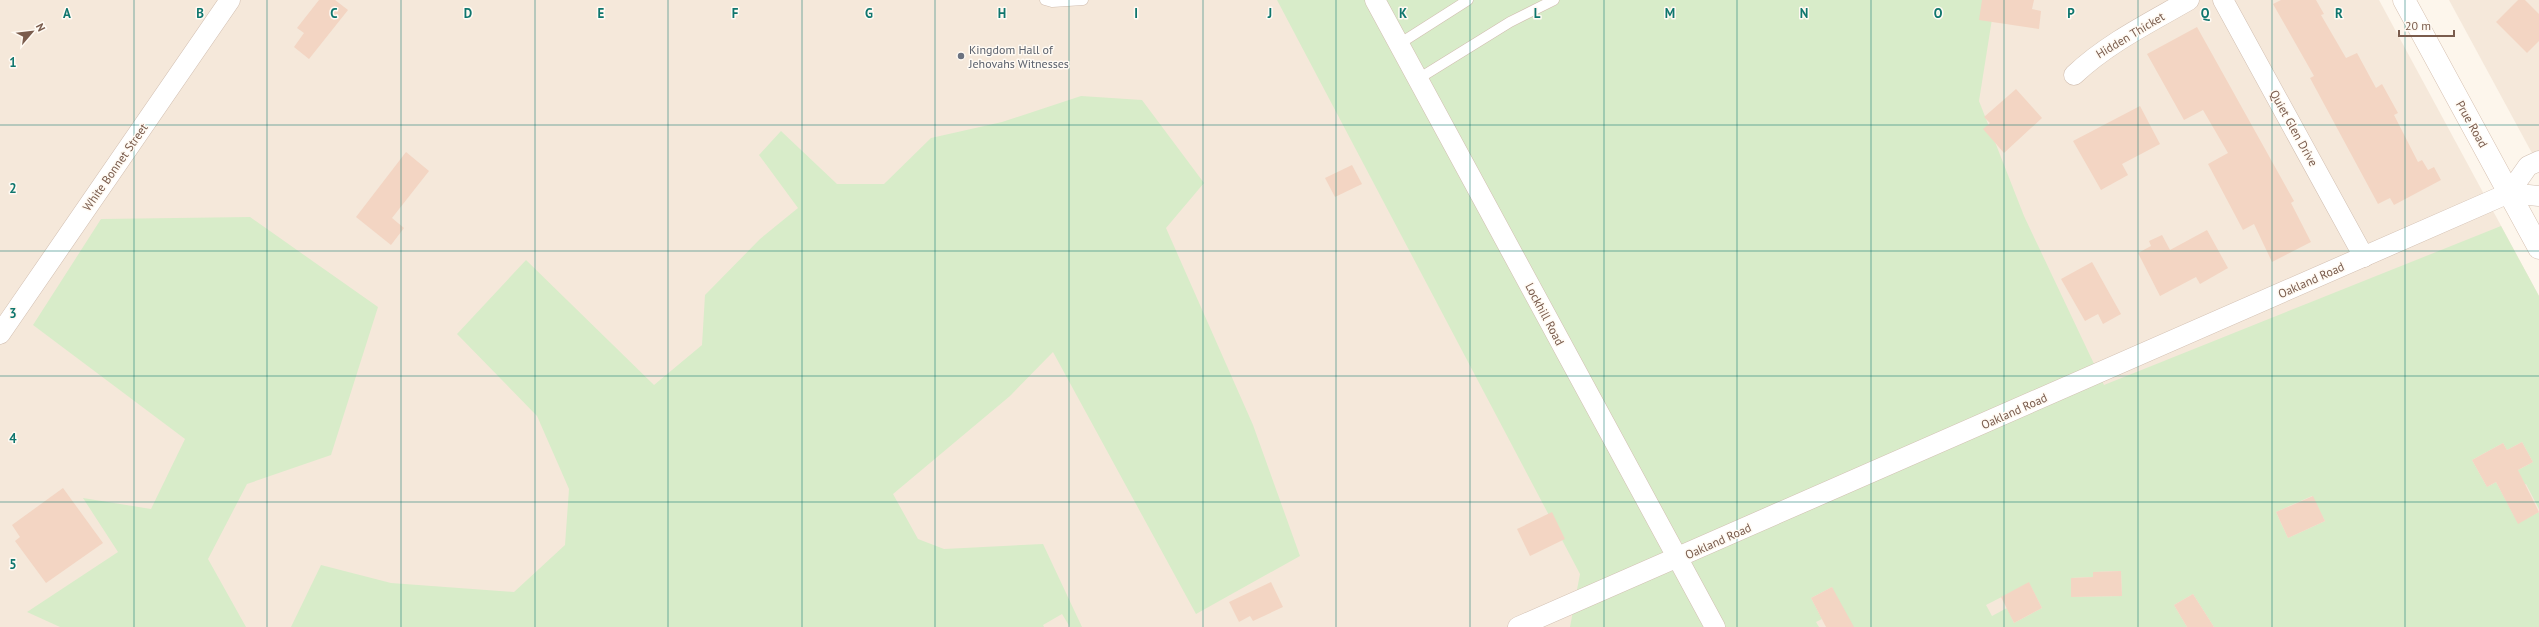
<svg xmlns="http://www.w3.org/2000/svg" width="2539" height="627" viewBox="0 0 2539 627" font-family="'PT Sans',sans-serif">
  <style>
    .residential { fill: #f5e8da }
    .green { fill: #d8ecc9; fill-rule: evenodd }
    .building { fill: #f3d5c3 }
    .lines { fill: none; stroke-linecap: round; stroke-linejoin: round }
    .service-casing { stroke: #d1beb0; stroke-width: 11 }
    .minor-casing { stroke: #d1beb0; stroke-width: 21 }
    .secondary-casing { stroke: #d6c0b0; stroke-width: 23 }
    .service { stroke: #fff; stroke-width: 10 }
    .minor { stroke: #fff; stroke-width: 20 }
    .secondary { stroke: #fff; stroke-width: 22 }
    .grid { fill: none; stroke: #0f766e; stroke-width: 1; stroke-opacity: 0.55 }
    .worship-dot { fill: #6b7280; stroke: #fffaf3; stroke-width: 1.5 }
    .labels { text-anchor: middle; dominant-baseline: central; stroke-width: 3; stroke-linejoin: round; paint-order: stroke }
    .street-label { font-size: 12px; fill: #7a5c4d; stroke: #fffaf3 }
    .worship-label { font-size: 12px; fill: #5b616d; stroke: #fffaf3; text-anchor: start }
    .grid-label { font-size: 13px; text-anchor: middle; font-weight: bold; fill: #0f766e; stroke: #fffaf3; stroke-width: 3; stroke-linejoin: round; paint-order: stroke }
  </style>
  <rect width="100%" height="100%" fill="#fdf6ec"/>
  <g class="residential">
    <path d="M 0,0 L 2379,0 L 2539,296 L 2539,627 L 0,627 Z"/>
    <path d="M 2449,0 L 2539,0 L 2539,166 Z"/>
  </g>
  <g class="green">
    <path d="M 1277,0 L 1995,0 L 1979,101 L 2024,216 L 2104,385 L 2501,226 L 2539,296 L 2539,509 L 2526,484 L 2515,490 L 2507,476 L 2533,462 L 2522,442 L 2507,450 L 2503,443 L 2472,460 L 2487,487 L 2496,482 L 2518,523 L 2539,512 L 2539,627 L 2214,627 L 2193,594 L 2174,605 L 2187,627 L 1848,627 L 1832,587 L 1811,598 L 1822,619 L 1816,622 L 1819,627 L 1570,627 L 1580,574 ZM 2312,496 L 2325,521 L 2288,538 L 2276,512 ZM 2121,571 L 2122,596 L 2071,597 L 2071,578 L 2093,577 L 2093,572 ZM 2029,583 L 2042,608 L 2014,623 L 2007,608 L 1992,616 L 1986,605 Z"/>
    <path d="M 1081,96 L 1142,100 L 1204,183 L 1166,228 L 1253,425 L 1300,556 L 1196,614 L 1053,352 L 1010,396 L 893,494 L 918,539 L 944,549 L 1043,544 L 1082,627 L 1070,627 L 1062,614 L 1043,625 L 1044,627 L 291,627 L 321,565 L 391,583 L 514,592 L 565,545 L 569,489 L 537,416 L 457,334 L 526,260 L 654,385 L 702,345 L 705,295 L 760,239 L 798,208 L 759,155 L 781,131 L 837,184 L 884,184 L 931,138 L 1002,122 Z"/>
    <path d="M 250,217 L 378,307 L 331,455 L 247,484 L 208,559 L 246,627 L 60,627 L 27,612 L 118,552 L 83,498 L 151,509 L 185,439 L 33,325 L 101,219 Z"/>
  </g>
  <g class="building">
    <path d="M 319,0 L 335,0 L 348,10 L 309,59 L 294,47 L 304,33 L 297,28 Z"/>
    <path d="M 1982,0 L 2034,0 L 2032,9 L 2041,11 L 2039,29 L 1979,20 Z"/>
    <path d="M 2281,0 L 2316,0 L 2324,14 L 2321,15 L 2346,58 L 2357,53 L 2376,88 L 2382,84 L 2398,113 L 2394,115 L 2418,162 L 2422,160 L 2428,170 L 2434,167 L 2441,180 L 2394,205 L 2390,198 L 2378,204 L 2310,78 L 2314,76 L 2273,4 Z"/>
    <path d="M 2518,0 L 2525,0 L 2539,14 L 2539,41 L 2527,53 L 2496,22 Z"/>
    <path d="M 2197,27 L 2294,201 L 2291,203 L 2311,242 L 2272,262 L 2254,224 L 2243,230 L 2208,164 L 2228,153 L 2203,110 L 2184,120 L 2147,54 Z"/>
    <path d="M 2016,89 L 2042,118 L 2004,153 L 1983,129 L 1990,123 L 1984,117 Z"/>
    <path d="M 2140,106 L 2160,144 L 2122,164 L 2128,175 L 2101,190 L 2073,141 Z"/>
    <path d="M 406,152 L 429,171 L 392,218 L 404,228 L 391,245 L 356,217 Z"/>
    <path d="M 1352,165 L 1362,184 L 1335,197 L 1325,178 Z"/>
    <path d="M 2207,230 L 2228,268 L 2200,284 L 2196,277 L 2160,296 L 2138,253 L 2151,246 L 2149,241 L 2162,235 L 2170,250 Z"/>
    <path d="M 2092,262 L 2121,314 L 2103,324 L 2098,314 L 2085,321 L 2061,279 Z"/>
    <path d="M 2522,442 L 2533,462 L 2518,470 L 2539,512 L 2518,524 L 2496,482 L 2487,487 L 2472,460 L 2503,443 L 2507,450 Z"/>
    <path d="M 63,488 L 103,543 L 46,583 L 15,541 L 20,537 L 12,525 Z"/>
    <path d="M 2313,496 L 2325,521 L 2288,538 L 2276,512 Z"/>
    <path d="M 1552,512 L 1565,539 L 1530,556 L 1517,529 Z"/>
    <path d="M 2121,571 L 2122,596 L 2071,597 L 2071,578 L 2093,577 L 2093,572 Z"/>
    <path d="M 1271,582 L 1283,607 L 1253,621 L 1250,616 L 1239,622 L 1229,602 Z"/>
    <path d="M 2029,582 L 2042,608 L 2014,623 L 2001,597 Z"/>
    <path d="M 1832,587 L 1854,627 L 1826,627 L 1811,598 Z"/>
    <path d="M 2193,594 L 2214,627 L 2187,627 L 2174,605 Z"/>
  </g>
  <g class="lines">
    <g class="service-casing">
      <g id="service">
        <path d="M 1045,0 L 1052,2 L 1083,0"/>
        <path d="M 1399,44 L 1468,0"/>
        <path d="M 1418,79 L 1510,22 L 1554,0"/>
      </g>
    </g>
    <g class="minor-casing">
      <g id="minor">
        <path d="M 1375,0 L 1715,627"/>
        <path d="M 2223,0 L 2364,257"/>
        <path d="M 2074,75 C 2108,43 2149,23 2189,0"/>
        <path d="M 2509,193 L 2528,166 L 2539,161"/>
        <path d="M 0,334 L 230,0"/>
        <path d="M 1518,627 L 2509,193 L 2539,196"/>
      </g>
    </g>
    <g class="secondary-casing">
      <path id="secondary" d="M 2404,0 L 2539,248"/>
    </g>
    <use href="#service" class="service"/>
    <use href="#minor" class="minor"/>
    <use href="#secondary" class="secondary"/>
  </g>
  <path class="grid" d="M 134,0 L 134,627M 267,0 L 267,627M 401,0 L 401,627M 535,0 L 535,627M 668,0 L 668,627M 802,0 L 802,627M 935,0 L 935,627M 1069,0 L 1069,627M 1203,0 L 1203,627M 1336,0 L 1336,627M 1470,0 L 1470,627M 1604,0 L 1604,627M 1737,0 L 1737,627M 1871,0 L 1871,627M 2004,0 L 2004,627M 2138,0 L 2138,627M 2272,0 L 2272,627M 2405,0 L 2405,627M 0,125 L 2539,125M 0,251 L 2539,251M 0,376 L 2539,376M 0,502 L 2539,502"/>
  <circle class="worship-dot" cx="961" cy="56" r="4"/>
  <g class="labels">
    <g class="street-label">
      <text transform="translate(2130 35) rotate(-31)">Hidden Thicket</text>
      <text transform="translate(2472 124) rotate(61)">Prue Road</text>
      <text transform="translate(2294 128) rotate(61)">Quiet Glen Drive</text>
      <text transform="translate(115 167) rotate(-55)">White Bonnet Street</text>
      <text transform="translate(2311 280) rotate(-24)">Oakland Road</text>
      <text transform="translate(1545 314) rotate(62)">Lockhill Road</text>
      <text transform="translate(2014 411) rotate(-24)">Oakland Road</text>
      <text transform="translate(1718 541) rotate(-24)">Oakland Road</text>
    </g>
    <g class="worship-label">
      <text x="969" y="49">Kingdom Hall of<tspan x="969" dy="14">Jehovahs Witnesses</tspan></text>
    </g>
  </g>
  <g class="grid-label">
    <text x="67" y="18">A</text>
    <text x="200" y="18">B</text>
    <text x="334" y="18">C</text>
    <text x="468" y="18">D</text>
    <text x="601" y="18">E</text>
    <text x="735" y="18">F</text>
    <text x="869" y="18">G</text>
    <text x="1002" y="18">H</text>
    <text x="1136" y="18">I</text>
    <text x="1270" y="18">J</text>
    <text x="1403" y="18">K</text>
    <text x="1537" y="18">L</text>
    <text x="1670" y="18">M</text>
    <text x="1804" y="18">N</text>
    <text x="1938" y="18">O</text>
    <text x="2071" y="18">P</text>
    <text x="2205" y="18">Q</text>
    <text x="2339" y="18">R</text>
    <text x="13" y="67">1</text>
    <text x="13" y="193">2</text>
    <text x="13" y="318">3</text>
    <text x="13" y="443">4</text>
    <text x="13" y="569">5</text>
  </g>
  <g transform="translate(32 32) rotate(62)" stroke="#fffaf3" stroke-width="3" paint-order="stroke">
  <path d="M0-3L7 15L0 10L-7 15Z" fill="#7a5c4d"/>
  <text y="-6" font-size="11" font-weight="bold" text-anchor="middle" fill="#7a5c4d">N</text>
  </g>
  <path d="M2399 30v6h55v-6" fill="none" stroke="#7a5c4d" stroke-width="2"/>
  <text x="2405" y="30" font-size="12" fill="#7a5c4d" stroke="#fffaf3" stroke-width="3" paint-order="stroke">20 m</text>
</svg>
